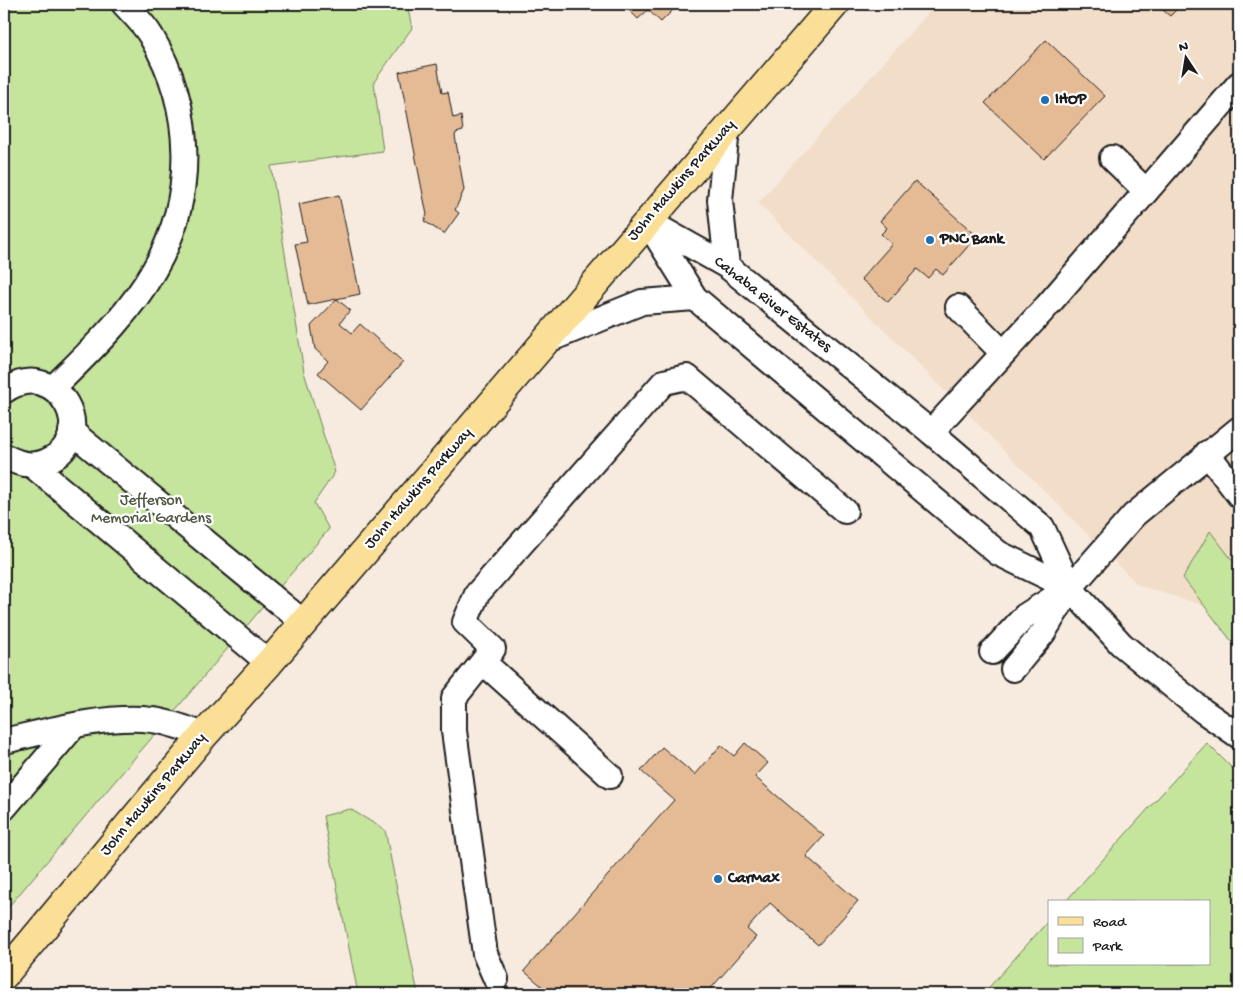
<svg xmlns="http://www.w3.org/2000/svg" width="1243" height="998" viewBox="0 0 1243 998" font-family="'Gochi Hand',sans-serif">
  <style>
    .built { fill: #f2ddc9 }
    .green { fill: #c5e49c; stroke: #70805c }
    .building { fill: #e5bb95; stroke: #1c1c1c }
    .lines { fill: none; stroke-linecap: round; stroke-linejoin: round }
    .minor-casing { stroke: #1c1c1c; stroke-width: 28 }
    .major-casing { stroke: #1c1c1c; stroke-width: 31 }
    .minor { stroke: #fff; stroke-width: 24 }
    .major { stroke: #fbdf96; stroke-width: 28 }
    .poi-dot { fill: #1f6fb2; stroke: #fff; stroke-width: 2 }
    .labels { text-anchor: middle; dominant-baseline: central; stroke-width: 4.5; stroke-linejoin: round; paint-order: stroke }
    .poi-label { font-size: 16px; font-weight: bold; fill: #1c1c1c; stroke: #fff; text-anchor: start }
    .street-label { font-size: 16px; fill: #1c1c1c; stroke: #fff }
    .park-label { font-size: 16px; fill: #4f5842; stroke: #fff }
  </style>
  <rect width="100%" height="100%" fill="#f7ebdf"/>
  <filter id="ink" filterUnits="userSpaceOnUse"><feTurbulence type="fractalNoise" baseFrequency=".02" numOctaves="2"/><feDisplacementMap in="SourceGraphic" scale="10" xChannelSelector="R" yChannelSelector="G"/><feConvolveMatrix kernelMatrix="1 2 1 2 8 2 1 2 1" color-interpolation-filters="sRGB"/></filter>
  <g filter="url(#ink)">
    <path class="built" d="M 936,4 L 1239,4 L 1239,617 L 1138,585 L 758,203 Z"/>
    <g class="green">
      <path d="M 4,4 L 407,4 L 412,28 L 374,82 L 383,151 L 271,166 L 304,372 L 335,472 L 314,503 L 329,529 L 4,912 Z"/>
      <path d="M 1210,531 L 1239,569 L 1239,651 L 1183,578 Z"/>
      <path d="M 1207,743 L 1239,775 L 1239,994 L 983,994 L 1049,920 L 1049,964 L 1209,964 L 1209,902 L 1065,902 Z"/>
      <path d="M 350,809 L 385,830 L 418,994 L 358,994 L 323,816 Z"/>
    </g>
    <g class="building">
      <path d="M 623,4 L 679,4 L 661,22 L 648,10 L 638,19 Z"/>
      <path d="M 1156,4 L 1182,4 L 1170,16 Z"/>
      <path d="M 1046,40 L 1105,96 L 1044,159 L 985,103 Z"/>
      <path d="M 437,64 L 442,93 L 448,92 L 453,118 L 461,116 L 463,131 L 456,133 L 455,136 L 464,190 L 455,210 L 459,213 L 444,234 L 424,221 L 427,215 L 399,72 Z"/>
      <path d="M 915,181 L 977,236 L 943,275 L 936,269 L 928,278 L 917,269 L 888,302 L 861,279 L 892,244 L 881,234 L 887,228 L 880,221 Z"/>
      <path d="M 339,195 L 360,294 L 308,305 L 295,244 L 307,242 L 299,204 Z"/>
      <path d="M 337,299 L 350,310 L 340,323 L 352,333 L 360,324 L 403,362 L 361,410 L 318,373 L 328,361 L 315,349 L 311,326 Z"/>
      <path d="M 745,743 L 768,763 L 755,777 L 824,836 L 806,856 L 858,901 L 818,945 L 770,903 L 747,929 L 756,937 L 706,994 L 551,994 L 524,971 L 674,800 L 641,771 L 662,747 L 695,775 L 721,745 L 734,756 Z"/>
    </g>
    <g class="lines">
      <g class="minor-casing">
        <g id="minor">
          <path d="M 727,129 L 720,200 L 727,266"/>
          <path d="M 1112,158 L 1146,191"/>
          <path d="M 647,221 L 727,266 L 931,432 L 1042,527 L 1070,588 L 998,553 L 695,298 Z"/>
          <path d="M 958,307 L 1003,353"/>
          <path d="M 548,340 L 642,302 L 695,298"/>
          <path d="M 53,388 C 89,352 129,315 154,270 C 196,198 194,108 151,36 C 144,24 133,14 124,4"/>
          <path d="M 4,391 C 57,354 102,437 47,461 C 32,468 18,464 4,456"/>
          <path d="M 71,431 L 303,622"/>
          <path d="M 931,432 L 1047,306 L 1239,84"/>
          <path d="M 1207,453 L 1239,495"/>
          <path d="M 32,465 L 269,663"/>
          <path d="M 1070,588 L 1121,644 L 1203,711 L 1239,736"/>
          <path d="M 992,652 L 1025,616 L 1066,590"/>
          <path d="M 483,662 L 610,776"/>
          <path d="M 1013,669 L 1043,633 L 1070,588 L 1134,515 L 1239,429"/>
          <path d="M 4,741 C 47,731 108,714 152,720 C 170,722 187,729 204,735"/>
          <path d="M 4,808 L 73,727"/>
          <path d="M 496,979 L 485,954 L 454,731 L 454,698 L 493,649 L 465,622 L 477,594 L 664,382 L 687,377 L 845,511"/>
        </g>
      </g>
      <g class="major-casing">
        <path id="major" d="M 4,975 L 204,735 L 269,663 L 835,4"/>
      </g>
      <use href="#minor" class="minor"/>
      <use href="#major" class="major"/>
    </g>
  </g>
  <g class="poi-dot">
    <circle cx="1045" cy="100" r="5"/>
    <circle cx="930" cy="240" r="5"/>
    <circle cx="718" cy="879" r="5"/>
  </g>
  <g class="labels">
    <g class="poi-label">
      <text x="1055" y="100">IHOP</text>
      <text x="940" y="240">PNC Bank</text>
      <text x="728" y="879">CarMax</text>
    </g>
    <g class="street-label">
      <text transform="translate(682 181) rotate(-49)">John Hawkins Parkway</text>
      <text transform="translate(772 305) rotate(38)">Cahaba River Estates</text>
      <text transform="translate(419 489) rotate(-49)">John Hawkins Parkway</text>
      <text transform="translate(154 795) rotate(-50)">John Hawkins Parkway</text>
    </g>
    <g class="park-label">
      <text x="151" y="501">Jefferson<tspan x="151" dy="18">Memorial Gardens</tspan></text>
    </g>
  </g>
  <rect width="1243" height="998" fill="none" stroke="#fff" stroke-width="20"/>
  <rect x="10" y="10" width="1223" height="978" fill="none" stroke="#1c1c1c" stroke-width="2" filter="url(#ink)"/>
  <rect x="1048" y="900" width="162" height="65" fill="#ffffff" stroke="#a4a4a4"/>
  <rect x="1058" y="917" width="25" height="8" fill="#fbdf96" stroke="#a4a4a4"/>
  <text x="1093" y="926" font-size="15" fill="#1c1c1c">Road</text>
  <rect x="1058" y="938" width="25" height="15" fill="#c5e49c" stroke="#a4a4a4"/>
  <text x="1093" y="950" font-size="15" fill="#1c1c1c">Park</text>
  <g transform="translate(1186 58) rotate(348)" stroke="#ffffff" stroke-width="4" paint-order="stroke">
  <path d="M0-4L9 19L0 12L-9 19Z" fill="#1c1c1c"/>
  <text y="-8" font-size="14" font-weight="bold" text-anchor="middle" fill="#1c1c1c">N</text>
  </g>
</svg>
